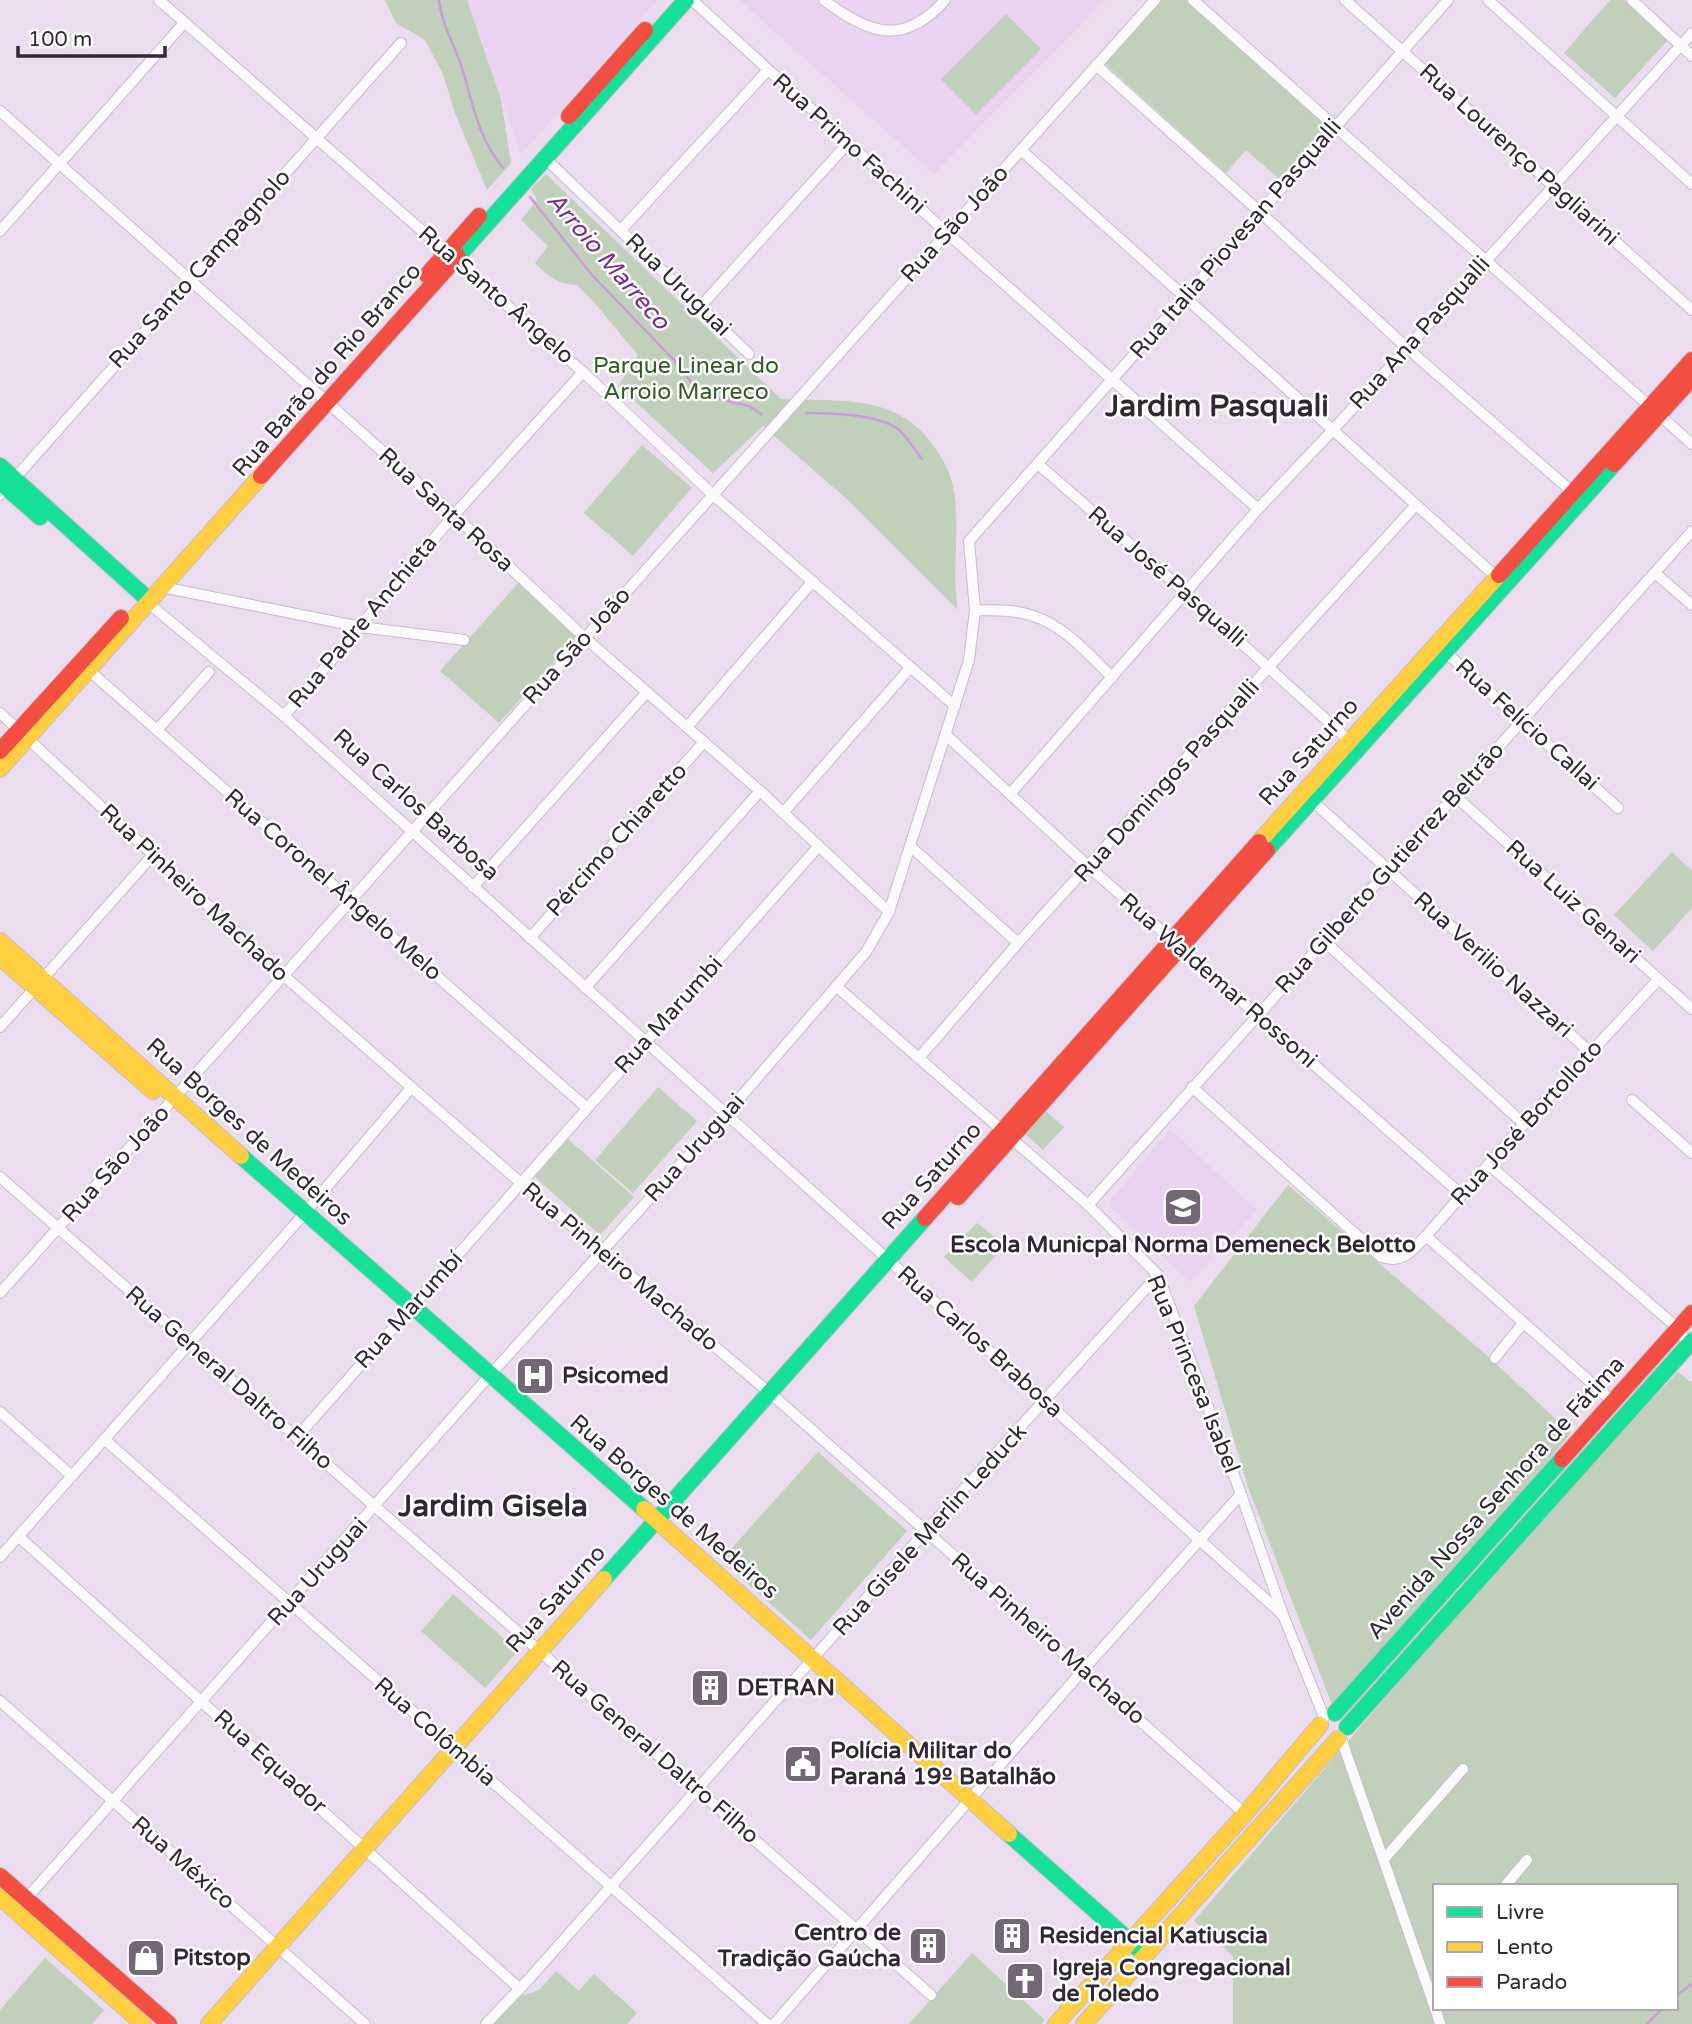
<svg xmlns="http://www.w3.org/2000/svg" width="1692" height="2024" viewBox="0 0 1692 2024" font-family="'Varela Round',sans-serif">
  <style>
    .built { fill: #e9d3f0 }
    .green { fill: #c0d0ba; fill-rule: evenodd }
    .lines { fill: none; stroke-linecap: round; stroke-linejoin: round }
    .stream { stroke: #cd9adc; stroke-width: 2.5 }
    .street-casing { stroke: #c7bcca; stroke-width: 12 }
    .fast-casing { stroke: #c7bcca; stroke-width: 18 }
    .slow-casing { stroke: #c7bcca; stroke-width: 18 }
    .jam-casing { stroke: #c7bcca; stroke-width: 18 }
    .street { stroke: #fcfafd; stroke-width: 10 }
    .fast { stroke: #16e098; stroke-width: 16 }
    .slow { stroke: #ffcf43; stroke-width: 16 }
    .jam { stroke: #f24e42; stroke-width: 16 }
    .labels { text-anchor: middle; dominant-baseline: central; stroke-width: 5; stroke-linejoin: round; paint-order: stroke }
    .street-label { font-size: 23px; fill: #312734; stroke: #fff }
    .park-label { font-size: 23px; fill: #305d20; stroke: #fff }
    .poi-label { font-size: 23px; font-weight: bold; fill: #312734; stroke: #fff; text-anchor: start }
    .water-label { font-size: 24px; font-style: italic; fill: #7b2a91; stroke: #fff }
    .district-label { font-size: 30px; font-weight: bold; fill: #312734; stroke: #fff }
  </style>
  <rect width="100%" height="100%" fill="#ebddef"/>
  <g class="built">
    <path d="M 467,0 L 658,0 L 521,155 Z"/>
    <path d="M 739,0 L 1105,0 L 934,174 Z"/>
    <path d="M 1170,1129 L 1257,1210 L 1190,1282 L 1108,1204 Z"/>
    <path d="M 534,1355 L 557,1373 L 536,1396 L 514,1378 Z"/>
  </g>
  <g class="green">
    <path d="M 385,0 L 467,0 L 501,99 L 511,163 L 487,190 L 455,113 L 443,74 L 425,40 L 396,23 Z"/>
    <path d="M 1162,0 L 1186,0 L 1326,126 L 1279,179 L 1246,150 L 1226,173 L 1105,64 Z"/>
    <path d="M 1610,0 L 1624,0 L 1668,40 L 1615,98 L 1564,53 Z"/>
    <path d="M 1006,14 L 1041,49 L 976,114 L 941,79 Z"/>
    <path d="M 546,174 L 781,399 C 840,402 898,392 936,449 C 946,465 953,478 955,498 C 959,534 952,576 958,610 L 850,502 L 763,426 L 713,473 L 618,386 L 638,355 L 592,300 L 577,285 C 557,284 548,276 535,263 L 548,246 L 521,220 L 537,200 L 531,189 Z"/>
    <path d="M 642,445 L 692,488 L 633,556 L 584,513 Z"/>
    <path d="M 519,582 L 579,634 L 499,723 L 440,671 Z"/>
    <path d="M 1672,852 L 1692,871 L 1692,908 L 1653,951 L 1614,915 Z"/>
    <path d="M 658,1087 L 697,1121 L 633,1193 L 595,1160 Z"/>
    <path d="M 1043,1109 L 1064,1127 L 1043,1150 L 1023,1132 Z"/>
    <path d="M 568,1139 L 634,1197 L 600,1235 L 535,1177 Z"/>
    <path d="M 1288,1185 L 1491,1359 L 1571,1433 L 1460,1567 L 1333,1707 L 1248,1487 L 1194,1306 Z"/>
    <path d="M 977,1223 L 1005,1245 L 972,1282 L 944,1257 Z"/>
    <path d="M 1678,1372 L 1692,1383 L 1692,2024 L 1233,2024 L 1233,1956 L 1194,1921 L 1536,1522 ZM 1435,1886 L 1676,1886 L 1676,2008 L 1435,2008 Z"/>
    <path d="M 818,1452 L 907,1531 L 811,1640 L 721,1560 Z"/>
    <path d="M 453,1594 L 518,1651 L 485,1688 L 421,1631 Z"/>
    <path d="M 972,1953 L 1045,2020 L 1041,2024 L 909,2024 Z"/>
    <path d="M 45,1958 L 104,2010 L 92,2024 L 0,2024 L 0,2010 Z"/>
    <path d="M 556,1971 L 579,1991 L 594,1974 L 637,2013 L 627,2024 L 492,2024 L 515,1998 L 539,1990 Z"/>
  </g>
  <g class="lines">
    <g class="stream">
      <path d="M 439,0 C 441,21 453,43 460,62 C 473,101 476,135 503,168"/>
      <path d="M 530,197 L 592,275 L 674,360 L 698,391 L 711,397 L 749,406 L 761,414"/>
      <path d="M 806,413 C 830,413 878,414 898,429 C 907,437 915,450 922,459"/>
      <path d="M 1676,1996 L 1692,1984"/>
      <path d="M 1647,2024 L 1663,2008"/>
    </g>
    <g class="street-casing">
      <g id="street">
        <path d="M 159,0 L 583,372 L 712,494 L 955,706"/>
        <path d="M 692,0 L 947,233 L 1258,509"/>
        <path d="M 824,0 C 868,34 904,47 945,0"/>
        <path d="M 1193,0 L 1692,444"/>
        <path d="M 1345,0 L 1692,310"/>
        <path d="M 1488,0 L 1692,184"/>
        <path d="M 1632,0 L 1692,56"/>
        <path d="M 1096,65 L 1261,213 L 1407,348 L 1577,496"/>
        <path d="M 0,111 L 454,515 L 585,638 L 760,791 L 889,912"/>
        <path d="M 1021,150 L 1501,581"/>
        <path d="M 545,158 L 749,354"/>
        <path d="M 621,230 L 768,70"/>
        <path d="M 0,231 L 184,23"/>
        <path d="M 700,307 L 848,143"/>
        <path d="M 1038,464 L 1186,593 L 1353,744"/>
        <path d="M 0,495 L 401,43"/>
        <path d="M 1655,573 L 1692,605"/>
        <path d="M 162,587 L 361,627 L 464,640"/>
        <path d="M 150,601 L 153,607 L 284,716 L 1283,1615"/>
        <path d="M 975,610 C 993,611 1012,609 1030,615 C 1063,624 1088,654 1112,677"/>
        <path d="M 1441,648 L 1618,808"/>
        <path d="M 84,666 L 587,1108"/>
        <path d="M 0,713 L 283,975 L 522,1184 L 777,1399 L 1245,1814"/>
        <path d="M 284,716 L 454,515 L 583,372"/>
        <path d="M 687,727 L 813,581"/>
        <path d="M 157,730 L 209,672"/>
        <path d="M 946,735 L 1089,867 L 1462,1195"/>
        <path d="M 1011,793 L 1258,509 L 1332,431 L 1692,33"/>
        <path d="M 1454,795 L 1692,1009"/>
        <path d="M 1308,797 L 1591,1053"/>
        <path d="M 783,813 L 910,668"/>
        <path d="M 910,846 L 1018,943"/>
        <path d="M 473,887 L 647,692"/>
        <path d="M 530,938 L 704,742"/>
        <path d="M 1324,941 L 1524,1124"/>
        <path d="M 837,987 L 1088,1205 L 1158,1275 L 1241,1494 L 1283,1615 L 1324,1717"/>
        <path d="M 585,988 L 760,791"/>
        <path d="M 0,1027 L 152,856"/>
        <path d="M 919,1058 L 1018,943 L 1416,505"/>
        <path d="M 1192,1087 L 1381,1257 C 1404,1264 1411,1251 1426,1236 L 1524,1124 L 1658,980"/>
        <path d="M 1632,1100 L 1692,1153"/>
        <path d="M 1489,1165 L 1673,1324 L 1689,1344"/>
        <path d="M 0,1177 L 931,1995"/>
        <path d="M 1088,1205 L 1692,531"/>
        <path d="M 1426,1236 L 1613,1402"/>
        <path d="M 0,1293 L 1155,0"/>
        <path d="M 1495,1358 L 1523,1323"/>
        <path d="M 0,1412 L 72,1476"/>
        <path d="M 297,1437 L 818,847"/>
        <path d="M 104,1439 L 767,2024"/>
        <path d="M 18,1536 L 520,1989"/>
        <path d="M 0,1557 L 297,1222 L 411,1088"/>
        <path d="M 0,1701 L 365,2024"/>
        <path d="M 1341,1738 L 1435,2008"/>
        <path d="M 1384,1859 L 1463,1769"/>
        <path d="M 1505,1886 L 1527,1860"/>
        <path d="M 26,1899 L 483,1383 L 726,1114 L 866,952 L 889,912 L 969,660 L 975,610 L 969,541 L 1448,0"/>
        <path d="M 1435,2008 L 1440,2024"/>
        <path d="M 486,2024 L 528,1980 L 926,1531 L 1158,1275"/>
        <path d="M 774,2024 L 1083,1670 L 1241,1494"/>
      </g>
    </g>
    <g class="fast-casing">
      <g id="fast">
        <path d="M 458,256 L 686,0"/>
        <path d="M 0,466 L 150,601"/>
        <path d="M 0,482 L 40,517"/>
        <path d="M 1267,850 L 1614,464"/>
        <path d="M 241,1156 L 644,1509"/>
        <path d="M 604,1579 L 925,1218"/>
        <path d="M 1335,1713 L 1562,1459"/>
        <path d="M 1347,1727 L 1692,1341"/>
        <path d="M 1009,1834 L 1141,1951 L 1143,1958"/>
      </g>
    </g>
    <g class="slow-casing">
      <g id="slow">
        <path d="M 0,769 L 261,476"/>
        <path d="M 1259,842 L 1499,575"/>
        <path d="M 0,941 L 241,1156"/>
        <path d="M 0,957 L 153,1091"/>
        <path d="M 644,1509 L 1009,1834"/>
        <path d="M 0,1897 L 143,2024"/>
        <path d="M 209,2024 L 604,1579"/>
        <path d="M 1056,2024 L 1245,1814 L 1320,1725"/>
        <path d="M 1084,2024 L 1338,1739"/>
      </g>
    </g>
    <g class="jam-casing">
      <g id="jam">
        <path d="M 569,116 L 645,30"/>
        <path d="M 427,275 L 479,216"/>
        <path d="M 1614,464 L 1692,378"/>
        <path d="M 261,476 L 458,256"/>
        <path d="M 1499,575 L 1692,360"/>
        <path d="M 0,751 L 121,618"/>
        <path d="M 958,1197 L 1267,850"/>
        <path d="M 925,1218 L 1259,842"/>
        <path d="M 1562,1459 L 1692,1313"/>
        <path d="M 0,1876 L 169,2024"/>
      </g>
    </g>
    <use href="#street" class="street"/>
    <use href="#fast" class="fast"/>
    <use href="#slow" class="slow"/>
    <use href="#jam" class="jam"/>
  </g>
  <defs>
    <g id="school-square" transform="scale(2.0125)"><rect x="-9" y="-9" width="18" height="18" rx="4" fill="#726775" stroke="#fff"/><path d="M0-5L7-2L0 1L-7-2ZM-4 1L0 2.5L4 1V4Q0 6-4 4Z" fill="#fff"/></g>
    <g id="hospital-square" transform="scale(2.0125)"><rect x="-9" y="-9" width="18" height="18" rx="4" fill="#726775" stroke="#fff"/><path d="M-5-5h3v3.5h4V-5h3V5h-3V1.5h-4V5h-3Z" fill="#fff"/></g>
    <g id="building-square" transform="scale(2.0125)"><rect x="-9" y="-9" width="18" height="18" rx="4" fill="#726775" stroke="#fff"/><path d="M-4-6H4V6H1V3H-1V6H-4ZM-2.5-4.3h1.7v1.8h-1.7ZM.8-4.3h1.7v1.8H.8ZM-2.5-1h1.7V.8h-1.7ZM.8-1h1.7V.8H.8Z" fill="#fff"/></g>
    <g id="civic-square" transform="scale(2.0125)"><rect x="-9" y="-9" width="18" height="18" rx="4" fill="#726775" stroke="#fff"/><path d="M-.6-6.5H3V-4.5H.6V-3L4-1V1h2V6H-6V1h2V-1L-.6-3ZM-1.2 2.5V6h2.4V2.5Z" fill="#fff"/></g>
    <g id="shop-square" transform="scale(2.0125)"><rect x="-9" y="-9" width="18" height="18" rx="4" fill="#726775" stroke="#fff"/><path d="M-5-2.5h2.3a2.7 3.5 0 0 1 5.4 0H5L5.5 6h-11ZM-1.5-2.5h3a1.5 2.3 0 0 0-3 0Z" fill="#fff"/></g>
    <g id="church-square" transform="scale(2.0125)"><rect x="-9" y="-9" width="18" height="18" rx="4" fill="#726775" stroke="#fff"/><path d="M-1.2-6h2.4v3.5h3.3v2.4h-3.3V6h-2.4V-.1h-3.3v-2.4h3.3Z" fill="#fff"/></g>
  </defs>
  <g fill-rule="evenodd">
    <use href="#school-square" x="1183" y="1207"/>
    <use href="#hospital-square" x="535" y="1376"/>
    <use href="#building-square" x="710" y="1688"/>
    <use href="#civic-square" x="803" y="1764"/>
    <use href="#building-square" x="1012" y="1936"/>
    <use href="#building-square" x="928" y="1946"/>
    <use href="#shop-square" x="146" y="1958"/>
    <use href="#church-square" x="1025" y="1981"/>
  </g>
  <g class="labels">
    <g class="street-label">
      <text transform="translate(849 144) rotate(42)">Rua Primo Fachini</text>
      <text transform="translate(1519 155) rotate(42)">Rua Lourenço Pagliarini</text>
      <text transform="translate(955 224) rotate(-48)">Rua São João</text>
      <text transform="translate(1236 239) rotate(-49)">Rua Italia Piovesan Pasqualli</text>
      <text transform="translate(200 269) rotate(-48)">Rua Santo Campagnolo</text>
      <text transform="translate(678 285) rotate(44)">Rua Uruguai</text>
      <text transform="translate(496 295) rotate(41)">Rua Santo Ângelo</text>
      <text transform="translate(1420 333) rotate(-48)">Rua Ana Pasqualli</text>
      <text transform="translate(327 370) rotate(-49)">Rua Barão do Rio Branco</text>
      <text transform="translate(446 510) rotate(42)">Rua Santa Rosa</text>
      <text transform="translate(1167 577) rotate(41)">Rua José Pasqualli</text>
      <text transform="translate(363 622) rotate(-50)">Rua Padre Anchieta</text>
      <text transform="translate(577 646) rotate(-48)">Rua São João</text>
      <text transform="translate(1527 725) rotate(42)">Rua Felício Callai</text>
      <text transform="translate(1309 752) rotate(-48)">Rua Saturno</text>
      <text transform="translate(1167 781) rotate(-48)">Rua Domingos Pasqualli</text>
      <text transform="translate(416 805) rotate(42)">Rua Carlos Barbosa</text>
      <text transform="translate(617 840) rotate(-48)">Pércimo Chiaretto</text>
      <text transform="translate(1390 868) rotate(-48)">Rua Gilberto Gutierrez Beltrão</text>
      <text transform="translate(333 885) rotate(41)">Rua Coronel Ângelo Melo</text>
      <text transform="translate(194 893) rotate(43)">Rua Pinheiro Machado</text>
      <text transform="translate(1573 902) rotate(42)">Rua Luiz Genari</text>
      <text transform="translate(1493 965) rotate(42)">Rua Verilio Nazzari</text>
      <text transform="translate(1218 981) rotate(41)">Rua Waldemar Rossoni</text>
      <text transform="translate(669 1015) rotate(-48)">Rua Marumbi</text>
      <text transform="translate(1527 1123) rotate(-48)">Rua José Bortolloto</text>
      <text transform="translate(249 1132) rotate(42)">Rua Borges de Medeiros</text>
      <text transform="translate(695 1148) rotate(-48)">Rua Uruguai</text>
      <text transform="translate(116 1164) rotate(-48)">Rua São João</text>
      <text transform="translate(932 1176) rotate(-48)">Rua Saturno</text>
      <text transform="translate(620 1267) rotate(40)">Rua Pinheiro Machado</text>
      <text transform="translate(409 1310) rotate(-48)">Rua Marumbí</text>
      <text transform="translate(980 1342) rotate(42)">Rua Carlos Brabosa</text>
      <text transform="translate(1193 1374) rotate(68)">Rua Princesa Isabel</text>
      <text transform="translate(229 1378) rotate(41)">Rua General Daltro Filho</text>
      <text transform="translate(1496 1498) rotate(-48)">Avenida Nossa Senhora de Fátima</text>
      <text transform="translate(674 1507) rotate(41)">Rua Borges de Medeiros</text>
      <text transform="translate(930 1530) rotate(-48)">Rua Gisele Merlin Leduck</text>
      <text transform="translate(318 1572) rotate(-48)">Rua Uruguai</text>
      <text transform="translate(556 1599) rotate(-48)">Rua Saturno</text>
      <text transform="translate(1048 1639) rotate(41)">Rua Pinheiro Machado</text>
      <text transform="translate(435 1732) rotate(41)">Rua Colômbia</text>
      <text transform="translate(655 1752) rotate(41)">Rua General Daltro Filho</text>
      <text transform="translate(270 1762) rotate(42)">Rua Equador</text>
      <text transform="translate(183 1863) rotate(41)">Rua México</text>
    </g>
    <g class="park-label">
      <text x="686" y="366">Parque Linear do<tspan x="686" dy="26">Arroio Marreco</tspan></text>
    </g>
    <g class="poi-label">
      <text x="1183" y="1245" text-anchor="middle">Escola Municpal Norma Demeneck Belotto</text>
      <text x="562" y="1376">Psicomed</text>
      <text x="737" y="1688">DETRAN</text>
      <text x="830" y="1751">Polícia Militar do<tspan x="830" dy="26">Paraná 19º Batalhão</tspan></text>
      <text x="901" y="1933" text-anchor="end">Centro de<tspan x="901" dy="26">Tradição Gaúcha</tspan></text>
      <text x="1039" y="1936">Residencial Katiuscia</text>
      <text x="173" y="1958">Pitstop</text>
      <text x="1052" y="1968">Igreja Congregacional<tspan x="1052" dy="26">de Toledo</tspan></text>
    </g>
    <g class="water-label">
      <text transform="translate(608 261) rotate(49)">Arroio Marreco</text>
    </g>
    <g class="district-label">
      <text x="1217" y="406">Jardim Pasquali</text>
      <text x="493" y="1506">Jardim Gisela</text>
    </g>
  </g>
  <rect x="1433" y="1884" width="245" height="126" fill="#ffffff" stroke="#ada9ae" stroke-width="2"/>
  <rect x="1447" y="1907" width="35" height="10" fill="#16e098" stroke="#ada9ae" stroke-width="2"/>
  <text x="1496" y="1919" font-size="21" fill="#312734">Livre</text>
  <rect x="1447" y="1942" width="35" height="10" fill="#ffcf43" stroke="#ada9ae" stroke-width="2"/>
  <text x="1496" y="1954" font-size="21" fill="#312734">Lento</text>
  <rect x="1447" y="1977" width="35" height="10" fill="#f24e42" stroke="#ada9ae" stroke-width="2"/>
  <text x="1496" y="1989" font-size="21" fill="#312734">Parado</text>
  <path d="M18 46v10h147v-10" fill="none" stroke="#312734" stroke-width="3.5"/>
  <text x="28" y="46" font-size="21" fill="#312734" stroke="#ffffff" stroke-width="5" paint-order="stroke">100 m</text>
</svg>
